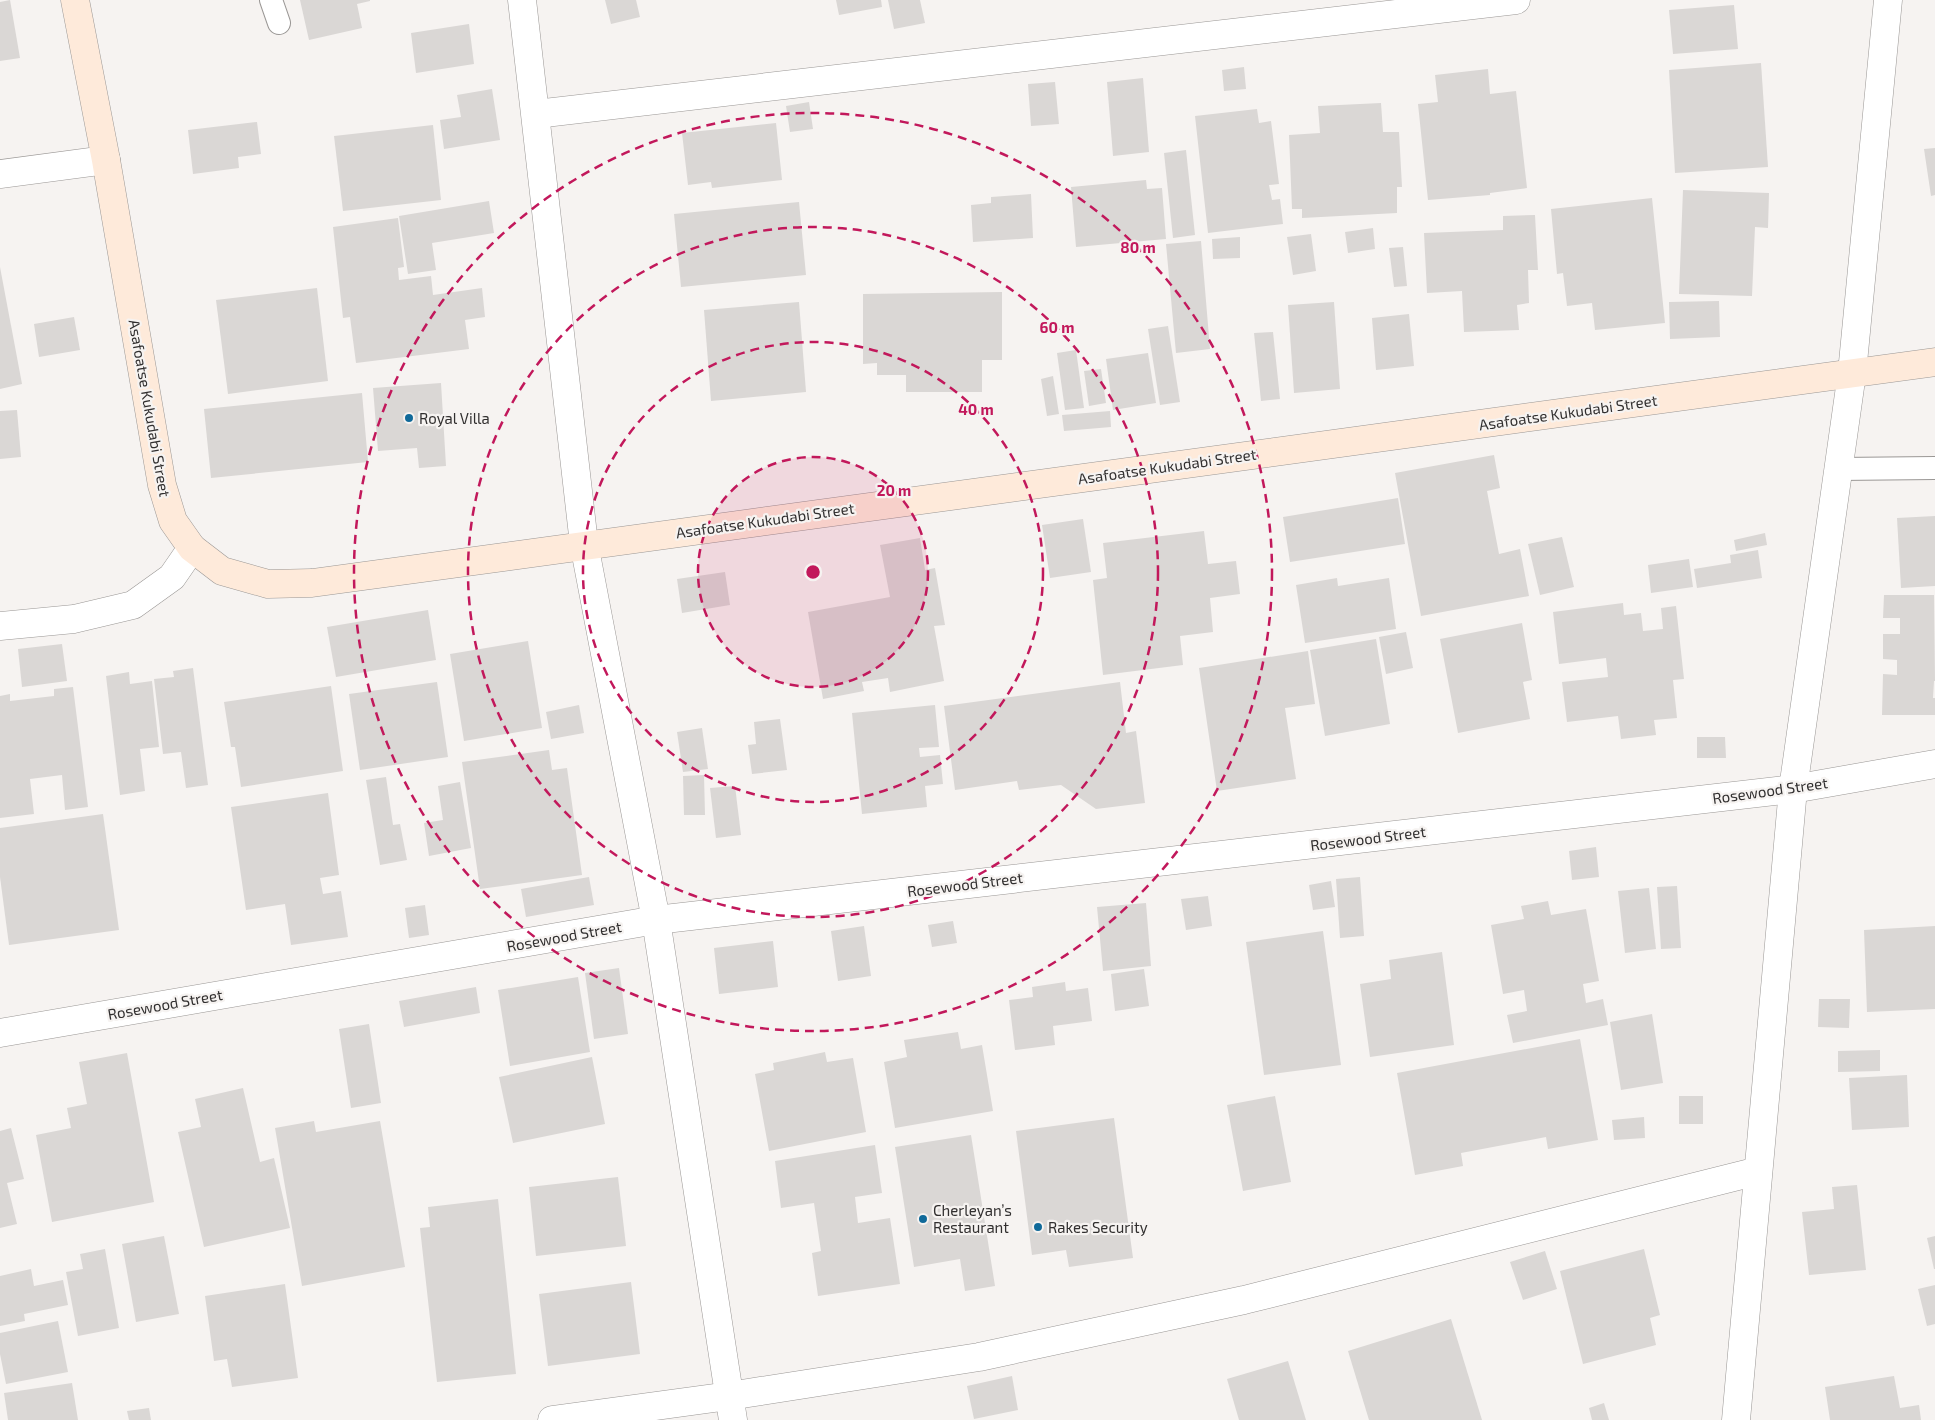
<svg xmlns="http://www.w3.org/2000/svg" width="1935" height="1420" viewBox="0 0 1935 1420" font-family="'Exo 2',sans-serif">
  <style>
    .building { fill: #dad7d5 }
    .lines { fill: none; stroke-linecap: round; stroke-linejoin: round }
    .lane-casing { stroke: #9a9795; stroke-width: 24 }
    .street-casing { stroke: #9a9795; stroke-width: 29 }
    .secondary-casing { stroke: #9a9795; stroke-width: 29 }
    .lane { stroke: #fff; stroke-width: 22 }
    .street { stroke: #fff; stroke-width: 28 }
    .secondary { stroke: #feeada; stroke-width: 28 }
    .ring { fill: none; stroke: #c2185b; stroke-width: 2.5; stroke-dasharray: 9 6 }
    .poi-dot { fill: #106999; stroke: #f6f3f1; stroke-width: 2 }
    .labels { text-anchor: middle; dominant-baseline: central; stroke-width: 4.5; stroke-linejoin: round; paint-order: stroke }
    .street-label { font-size: 15px; fill: #312f2f; stroke: #f6f3f1 }
    .poi-label { font-size: 15px; fill: #312f2f; stroke: #f6f3f1; text-anchor: start }
    .centre { fill: #c2185b; stroke: #f6f3f1; stroke-width: 2.5 }
    .ring-label { font-size: 15px; text-anchor: middle; font-weight: bold; fill: #c2185b; stroke: #f6f3f1; stroke-width: 4.5; stroke-linejoin: round; paint-order: stroke }
  </style>
  <rect width="100%" height="100%" fill="#f6f3f1"/>
  <g class="building">
    <path d="M 10,0 L 20,58 L 0,61 L 0,2 Z"/>
    <path d="M 300,0 L 370,0 L 370,1 L 357,4 L 362,28 L 309,40 Z"/>
    <path d="M 605,0 L 636,0 L 640,17 L 611,24 Z"/>
    <path d="M 836,0 L 881,0 L 882,7 L 839,15 Z"/>
    <path d="M 888,0 L 920,0 L 925,23 L 894,29 Z"/>
    <path d="M 1734,5 L 1738,49 L 1673,54 L 1669,10 Z"/>
    <path d="M 469,24 L 474,64 L 416,73 L 411,33 Z"/>
    <path d="M 1761,63 L 1768,167 L 1675,173 L 1669,70 Z"/>
    <path d="M 1244,67 L 1246,89 L 1224,91 L 1222,70 Z"/>
    <path d="M 1488,69 L 1490,94 L 1516,91 L 1527,188 L 1490,193 L 1490,195 L 1428,200 L 1418,104 L 1438,102 L 1435,75 Z"/>
    <path d="M 1143,78 L 1149,152 L 1113,156 L 1107,82 Z"/>
    <path d="M 1055,82 L 1059,124 L 1031,126 L 1028,84 Z"/>
    <path d="M 492,89 L 500,140 L 444,149 L 440,120 L 461,117 L 457,95 Z"/>
    <path d="M 809,102 L 813,129 L 790,132 L 786,106 Z"/>
    <path d="M 1381,103 L 1383,132 L 1399,132 L 1402,187 L 1397,187 L 1397,213 L 1302,218 L 1302,209 L 1292,209 L 1289,135 L 1320,133 L 1318,106 Z"/>
    <path d="M 1257,109 L 1259,123 L 1271,121 L 1279,184 L 1269,185 L 1272,200 L 1280,199 L 1283,224 L 1208,233 L 1195,116 Z"/>
    <path d="M 257,122 L 261,154 L 238,157 L 239,168 L 193,174 L 188,130 Z"/>
    <path d="M 776,123 L 782,180 L 712,188 L 711,182 L 688,185 L 682,133 Z"/>
    <path d="M 433,125 L 441,200 L 343,211 L 334,136 Z"/>
    <path d="M 1935,148 L 1935,195 L 1931,196 L 1924,149 Z"/>
    <path d="M 1186,150 L 1195,235 L 1173,238 L 1164,153 Z"/>
    <path d="M 1146,180 L 1147,189 L 1162,188 L 1166,239 L 1076,247 L 1071,187 Z"/>
    <path d="M 1683,190 L 1769,193 L 1768,228 L 1755,227 L 1752,296 L 1679,294 Z"/>
    <path d="M 1031,194 L 1033,238 L 973,242 L 971,205 L 991,203 L 991,197 Z"/>
    <path d="M 1652,198 L 1665,323 L 1595,330 L 1592,303 L 1567,306 L 1563,273 L 1557,274 L 1551,209 Z"/>
    <path d="M 489,201 L 494,233 L 432,243 L 436,270 L 408,274 L 399,216 Z"/>
    <path d="M 799,202 L 806,275 L 681,287 L 674,214 Z"/>
    <path d="M 1535,215 L 1538,270 L 1528,270 L 1529,303 L 1517,305 L 1519,330 L 1464,332 L 1462,291 L 1427,293 L 1424,233 L 1503,230 L 1503,216 Z"/>
    <path d="M 398,218 L 404,267 L 398,268 L 399,280 L 431,276 L 433,295 L 482,288 L 485,317 L 465,320 L 469,349 L 356,363 L 350,317 L 343,318 L 333,227 Z"/>
    <path d="M 1373,228 L 1375,249 L 1348,253 L 1345,232 Z"/>
    <path d="M 1311,234 L 1316,271 L 1293,275 L 1287,237 Z"/>
    <path d="M 1240,237 L 1240,258 L 1213,259 L 1212,239 Z"/>
    <path d="M 1201,241 L 1210,349 L 1176,353 L 1166,244 Z"/>
    <path d="M 1403,247 L 1407,286 L 1394,287 L 1389,248 Z"/>
    <path d="M 0,267 L 22,384 L 0,389 Z"/>
    <path d="M 317,288 L 328,381 L 228,394 L 216,300 Z"/>
    <path d="M 1002,292 L 1002,360 L 982,360 L 982,392 L 906,392 L 906,375 L 877,375 L 877,363 L 863,364 L 863,294 Z"/>
    <path d="M 1719,301 L 1720,337 L 1670,339 L 1669,302 Z"/>
    <path d="M 799,302 L 806,392 L 711,401 L 704,310 Z"/>
    <path d="M 1334,302 L 1340,389 L 1294,393 L 1288,305 Z"/>
    <path d="M 1409,314 L 1414,366 L 1376,370 L 1372,318 Z"/>
    <path d="M 74,317 L 80,350 L 39,357 L 34,324 Z"/>
    <path d="M 1168,326 L 1180,402 L 1160,405 L 1148,329 Z"/>
    <path d="M 1273,332 L 1280,399 L 1261,401 L 1254,333 Z"/>
    <path d="M 1076,350 L 1084,408 L 1065,410 L 1057,353 Z"/>
    <path d="M 1148,353 L 1156,403 L 1113,410 L 1106,359 Z"/>
    <path d="M 1101,369 L 1106,403 L 1089,406 L 1084,371 Z"/>
    <path d="M 1053,376 L 1059,414 L 1047,416 L 1041,379 Z"/>
    <path d="M 441,383 L 446,466 L 419,468 L 417,448 L 378,451 L 373,388 Z"/>
    <path d="M 362,393 L 368,462 L 211,478 L 204,409 Z"/>
    <path d="M 17,410 L 21,457 L 0,459 L 0,411 Z"/>
    <path d="M 1110,411 L 1111,427 L 1064,431 L 1062,415 Z"/>
    <path d="M 1494,455 L 1500,488 L 1487,491 L 1499,554 L 1520,549 L 1529,596 L 1421,616 L 1395,473 Z"/>
    <path d="M 1398,498 L 1405,544 L 1290,562 L 1283,517 Z"/>
    <path d="M 1935,516 L 1935,586 L 1901,588 L 1897,518 Z"/>
    <path d="M 1083,519 L 1091,572 L 1050,578 L 1042,525 Z"/>
    <path d="M 1204,531 L 1208,564 L 1236,561 L 1240,594 L 1210,598 L 1213,632 L 1180,636 L 1183,665 L 1103,675 L 1093,580 L 1107,578 L 1103,543 Z"/>
    <path d="M 1765,533 L 1767,545 L 1736,551 L 1734,540 Z"/>
    <path d="M 1562,537 L 1574,587 L 1540,595 L 1528,544 Z"/>
    <path d="M 920,538 L 925,570 L 935,568 L 945,625 L 934,626 L 944,681 L 890,692 L 888,678 L 862,682 L 864,691 L 823,699 L 808,612 L 890,597 L 880,545 Z"/>
    <path d="M 1758,550 L 1762,578 L 1697,588 L 1694,569 L 1731,563 L 1730,555 Z"/>
    <path d="M 1689,559 L 1693,587 L 1651,593 L 1648,565 Z"/>
    <path d="M 725,572 L 730,605 L 682,613 L 677,579 Z"/>
    <path d="M 1337,578 L 1338,586 L 1389,578 L 1396,629 L 1305,643 L 1296,585 Z"/>
    <path d="M 1884,595 L 1934,595 L 1935,681 L 1934,681 L 1933,698 L 1935,698 L 1935,715 L 1882,715 L 1883,674 L 1897,675 L 1897,660 L 1883,659 L 1883,634 L 1900,634 L 1900,618 L 1883,618 Z"/>
    <path d="M 1623,603 L 1624,615 L 1641,613 L 1643,631 L 1663,629 L 1661,608 L 1676,606 L 1684,679 L 1673,680 L 1677,718 L 1654,720 L 1656,735 L 1621,739 L 1618,716 L 1567,722 L 1562,682 L 1608,677 L 1606,658 L 1559,664 L 1553,612 Z"/>
    <path d="M 428,610 L 436,660 L 336,677 L 327,627 Z"/>
    <path d="M 1522,623 L 1532,680 L 1523,682 L 1530,719 L 1458,733 L 1440,639 Z"/>
    <path d="M 1406,632 L 1413,668 L 1386,674 L 1379,637 Z"/>
    <path d="M 1376,639 L 1390,724 L 1325,736 L 1310,650 Z"/>
    <path d="M 528,641 L 542,728 L 464,741 L 450,654 Z"/>
    <path d="M 62,644 L 67,681 L 22,687 L 18,649 Z"/>
    <path d="M 1308,651 L 1315,704 L 1285,708 L 1296,779 L 1217,791 L 1199,668 Z"/>
    <path d="M 193,668 L 208,785 L 186,788 L 181,752 L 163,754 L 154,679 L 174,677 L 173,671 Z"/>
    <path d="M 129,672 L 130,684 L 152,681 L 159,747 L 140,749 L 145,791 L 120,795 L 106,676 Z"/>
    <path d="M 437,682 L 448,757 L 360,770 L 349,694 Z"/>
    <path d="M 1120,682 L 1126,733 L 1136,731 L 1145,803 L 1096,809 L 1061,785 L 1019,790 L 1017,781 L 955,790 L 944,706 Z"/>
    <path d="M 331,686 L 343,771 L 241,787 L 235,747 L 231,747 L 224,702 Z"/>
    <path d="M 73,687 L 88,807 L 65,810 L 62,775 L 30,779 L 34,814 L 0,818 L 0,696 L 10,694 L 10,701 L 54,696 L 54,689 Z"/>
    <path d="M 579,705 L 584,733 L 551,739 L 546,712 Z"/>
    <path d="M 935,705 L 939,747 L 919,748 L 920,757 L 940,755 L 943,784 L 925,786 L 927,807 L 862,814 L 852,713 Z"/>
    <path d="M 780,719 L 787,770 L 752,774 L 748,745 L 756,744 L 754,722 Z"/>
    <path d="M 702,728 L 708,769 L 683,772 L 677,732 Z"/>
    <path d="M 1697,737 L 1725,737 L 1726,758 L 1697,758 Z"/>
    <path d="M 549,750 L 552,770 L 567,768 L 582,875 L 480,889 L 462,762 Z"/>
    <path d="M 704,775 L 705,815 L 684,815 L 683,776 Z"/>
    <path d="M 386,777 L 393,825 L 400,824 L 407,860 L 380,865 L 366,780 Z"/>
    <path d="M 460,782 L 471,848 L 429,856 L 424,823 L 443,820 L 438,786 Z"/>
    <path d="M 735,786 L 741,835 L 716,838 L 710,788 Z"/>
    <path d="M 328,793 L 339,875 L 320,878 L 323,894 L 341,891 L 348,937 L 291,945 L 285,904 L 246,910 L 231,807 Z"/>
    <path d="M 103,814 L 119,930 L 9,945 L 0,877 L 0,828 Z"/>
    <path d="M 1596,847 L 1599,877 L 1572,880 L 1569,851 Z"/>
    <path d="M 589,877 L 594,905 L 526,917 L 521,889 Z"/>
    <path d="M 1360,877 L 1364,936 L 1340,938 L 1336,879 Z"/>
    <path d="M 1331,881 L 1335,907 L 1313,910 L 1309,885 Z"/>
    <path d="M 1677,886 L 1681,948 L 1661,949 L 1657,887 Z"/>
    <path d="M 1649,888 L 1656,949 L 1625,953 L 1618,891 Z"/>
    <path d="M 1208,896 L 1212,926 L 1186,930 L 1181,899 Z"/>
    <path d="M 1548,901 L 1551,915 L 1586,909 L 1599,981 L 1583,984 L 1586,1003 L 1603,999 L 1608,1025 L 1513,1043 L 1507,1015 L 1527,1011 L 1524,990 L 1503,994 L 1491,925 L 1524,919 L 1521,906 Z"/>
    <path d="M 1146,903 L 1151,966 L 1103,971 L 1097,907 Z"/>
    <path d="M 425,905 L 429,935 L 409,938 L 405,908 Z"/>
    <path d="M 953,921 L 957,943 L 932,947 L 928,925 Z"/>
    <path d="M 864,926 L 871,976 L 838,981 L 831,931 Z"/>
    <path d="M 1935,926 L 1935,1009 L 1867,1012 L 1864,930 Z"/>
    <path d="M 1323,931 L 1341,1065 L 1264,1075 L 1246,942 Z"/>
    <path d="M 773,941 L 778,987 L 719,994 L 714,948 Z"/>
    <path d="M 1442,952 L 1454,1045 L 1370,1057 L 1360,984 L 1391,979 L 1389,960 Z"/>
    <path d="M 619,968 L 628,1034 L 594,1039 L 585,973 Z"/>
    <path d="M 1144,969 L 1149,1006 L 1115,1011 L 1111,974 Z"/>
    <path d="M 578,977 L 590,1052 L 510,1066 L 498,990 Z"/>
    <path d="M 1065,982 L 1066,991 L 1088,988 L 1092,1021 L 1053,1026 L 1055,1045 L 1015,1050 L 1009,1000 L 1033,997 L 1032,987 Z"/>
    <path d="M 476,987 L 480,1013 L 404,1027 L 399,1001 Z"/>
    <path d="M 1819,999 L 1850,999 L 1849,1028 L 1818,1027 Z"/>
    <path d="M 1652,1014 L 1663,1083 L 1621,1090 L 1610,1022 Z"/>
    <path d="M 369,1024 L 381,1103 L 351,1108 L 339,1029 Z"/>
    <path d="M 958,1032 L 961,1049 L 982,1045 L 993,1111 L 895,1128 L 884,1062 L 907,1057 L 904,1040 Z"/>
    <path d="M 1580,1039 L 1598,1140 L 1548,1149 L 1546,1137 L 1461,1153 L 1463,1166 L 1415,1175 L 1397,1073 Z"/>
    <path d="M 1880,1050 L 1880,1071 L 1838,1072 L 1838,1051 Z"/>
    <path d="M 825,1052 L 827,1062 L 853,1058 L 866,1132 L 769,1151 L 755,1074 L 774,1070 L 773,1063 Z"/>
    <path d="M 127,1053 L 154,1202 L 52,1222 L 36,1135 L 71,1128 L 67,1108 L 87,1104 L 79,1062 Z"/>
    <path d="M 592,1057 L 605,1124 L 513,1143 L 499,1077 Z"/>
    <path d="M 1907,1075 L 1909,1127 L 1852,1130 L 1849,1078 Z"/>
    <path d="M 243,1088 L 260,1162 L 274,1158 L 290,1228 L 204,1247 L 178,1132 L 201,1127 L 195,1099 Z"/>
    <path d="M 1275,1096 L 1291,1182 L 1243,1191 L 1227,1105 Z"/>
    <rect x="1679" y="1096" width="24" height="28"/>
    <path d="M 1644,1117 L 1645,1138 L 1614,1140 L 1612,1120 Z"/>
    <path d="M 1114,1118 L 1133,1258 L 1069,1267 L 1066,1250 L 1032,1255 L 1016,1131 Z"/>
    <path d="M 314,1121 L 316,1132 L 380,1121 L 405,1267 L 302,1286 L 275,1128 Z"/>
    <path d="M 11,1128 L 24,1179 L 7,1183 L 17,1224 L 0,1228 L 0,1131 Z"/>
    <path d="M 971,1135 L 995,1286 L 965,1291 L 960,1259 L 914,1267 L 895,1147 Z"/>
    <path d="M 875,1145 L 882,1193 L 855,1197 L 858,1223 L 890,1218 L 900,1284 L 818,1296 L 812,1253 L 821,1251 L 814,1203 L 781,1208 L 775,1161 Z"/>
    <path d="M 618,1177 L 626,1246 L 536,1256 L 529,1187 Z"/>
    <path d="M 1857,1185 L 1866,1270 L 1809,1275 L 1802,1212 L 1834,1209 L 1832,1187 Z"/>
    <path d="M 498,1199 L 516,1374 L 437,1382 L 420,1228 L 430,1227 L 428,1207 Z"/>
    <path d="M 164,1236 L 179,1314 L 136,1322 L 122,1244 Z"/>
    <path d="M 1935,1236 L 1935,1269 L 1934,1269 L 1927,1238 Z"/>
    <path d="M 105,1249 L 119,1328 L 78,1336 L 66,1272 L 83,1269 L 80,1254 Z"/>
    <path d="M 1644,1249 L 1660,1315 L 1650,1318 L 1656,1345 L 1583,1364 L 1560,1271 Z"/>
    <path d="M 1545,1251 L 1557,1289 L 1523,1300 L 1510,1262 Z"/>
    <path d="M 31,1269 L 34,1286 L 63,1280 L 68,1305 L 24,1314 L 25,1321 L 0,1326 L 0,1276 Z"/>
    <path d="M 631,1282 L 640,1354 L 548,1366 L 539,1294 Z"/>
    <path d="M 285,1284 L 298,1378 L 232,1387 L 227,1359 L 214,1361 L 205,1296 Z"/>
    <path d="M 1935,1285 L 1935,1324 L 1927,1326 L 1918,1289 Z"/>
    <path d="M 1451,1319 L 1482,1420 L 1369,1420 L 1348,1351 Z"/>
    <path d="M 58,1321 L 68,1372 L 6,1384 L 0,1354 L 0,1333 Z"/>
    <path d="M 1288,1361 L 1306,1420 L 1239,1420 L 1227,1379 Z"/>
    <path d="M 1012,1376 L 1018,1410 L 974,1419 L 967,1386 Z"/>
    <path d="M 1894,1376 L 1900,1408 L 1919,1405 L 1921,1420 L 1830,1420 L 1825,1387 Z"/>
    <path d="M 72,1383 L 78,1420 L 8,1420 L 4,1393 Z"/>
    <path d="M 1604,1403 L 1609,1420 L 1592,1420 L 1589,1408 Z"/>
    <path d="M 149,1408 L 151,1420 L 129,1420 L 127,1411 Z"/>
  </g>
  <g class="lines">
    <g class="lane-casing">
      <g id="lane">
        <path d="M 271,0 L 279,23"/>
        <path d="M 1838,469 L 1935,468"/>
      </g>
    </g>
    <g class="street-casing">
      <g id="street">
        <path d="M 522,0 L 584,544 L 656,920 L 733,1420"/>
        <path d="M 536,114 L 1516,0"/>
        <path d="M 0,174 L 106,160"/>
        <path d="M 0,626 L 74,619 L 133,605 L 172,577 L 192,548"/>
        <path d="M 0,1033 L 656,920 L 1793,789 L 1935,764"/>
        <path d="M 552,1420 L 729,1396 L 979,1357 L 1244,1300 L 1758,1171"/>
        <path d="M 1736,1420 L 1793,789 L 1852,373 L 1888,0"/>
      </g>
    </g>
    <g class="secondary-casing">
      <path id="secondary" d="M 75,0 L 106,160 L 162,485 L 173,521 L 192,548 L 222,571 L 268,584 L 312,583 L 1935,362"/>
    </g>
    <use href="#lane" class="lane"/>
    <use href="#street" class="street"/>
    <use href="#secondary" class="secondary"/>
  </g>
  <circle cx="813" cy="572" r="115" fill="#c2185b" fill-opacity=".12"/>
  <g class="ring">
    <circle cx="813" cy="572" r="115"/>
    <circle cx="813" cy="572" r="230"/>
    <circle cx="813" cy="572" r="345"/>
    <circle cx="813" cy="572" r="459"/>
  </g>
  <g class="poi-dot">
    <circle cx="409" cy="418" r="5"/>
    <circle cx="923" cy="1219" r="5"/>
    <circle cx="1038" cy="1227" r="5"/>
  </g>
  <g class="labels">
    <g class="street-label">
      <text transform="translate(150 408) rotate(80)">Asafoatse Kukudabi Street</text>
      <text transform="translate(1568 412) rotate(-8)">Asafoatse Kukudabi Street</text>
      <text transform="translate(1167 466) rotate(-8)">Asafoatse Kukudabi Street</text>
      <text transform="translate(765 520) rotate(-8)">Asafoatse Kukudabi Street</text>
      <text transform="translate(1770 790) rotate(-8)">Rosewood Street</text>
      <text transform="translate(1368 838) rotate(-7)">Rosewood Street</text>
      <text transform="translate(965 884) rotate(-7)">Rosewood Street</text>
      <text transform="translate(564 936) rotate(-10)">Rosewood Street</text>
      <text transform="translate(165 1004) rotate(-10)">Rosewood Street</text>
    </g>
    <g class="poi-label">
      <text x="419" y="418">Royal Villa</text>
      <text x="933" y="1210">Cherleyan’s<tspan x="933" dy="17">Restaurant</tspan></text>
      <text x="1048" y="1227">Rakes Security</text>
    </g>
  </g>
  <circle cx="813" cy="572" r="8" class="centre"/>
  <g class="ring-label">
    <text x="1138" y="253">80 m</text>
    <text x="1057" y="333">60 m</text>
    <text x="976" y="415">40 m</text>
    <text x="894" y="496">20 m</text>
  </g>
</svg>
